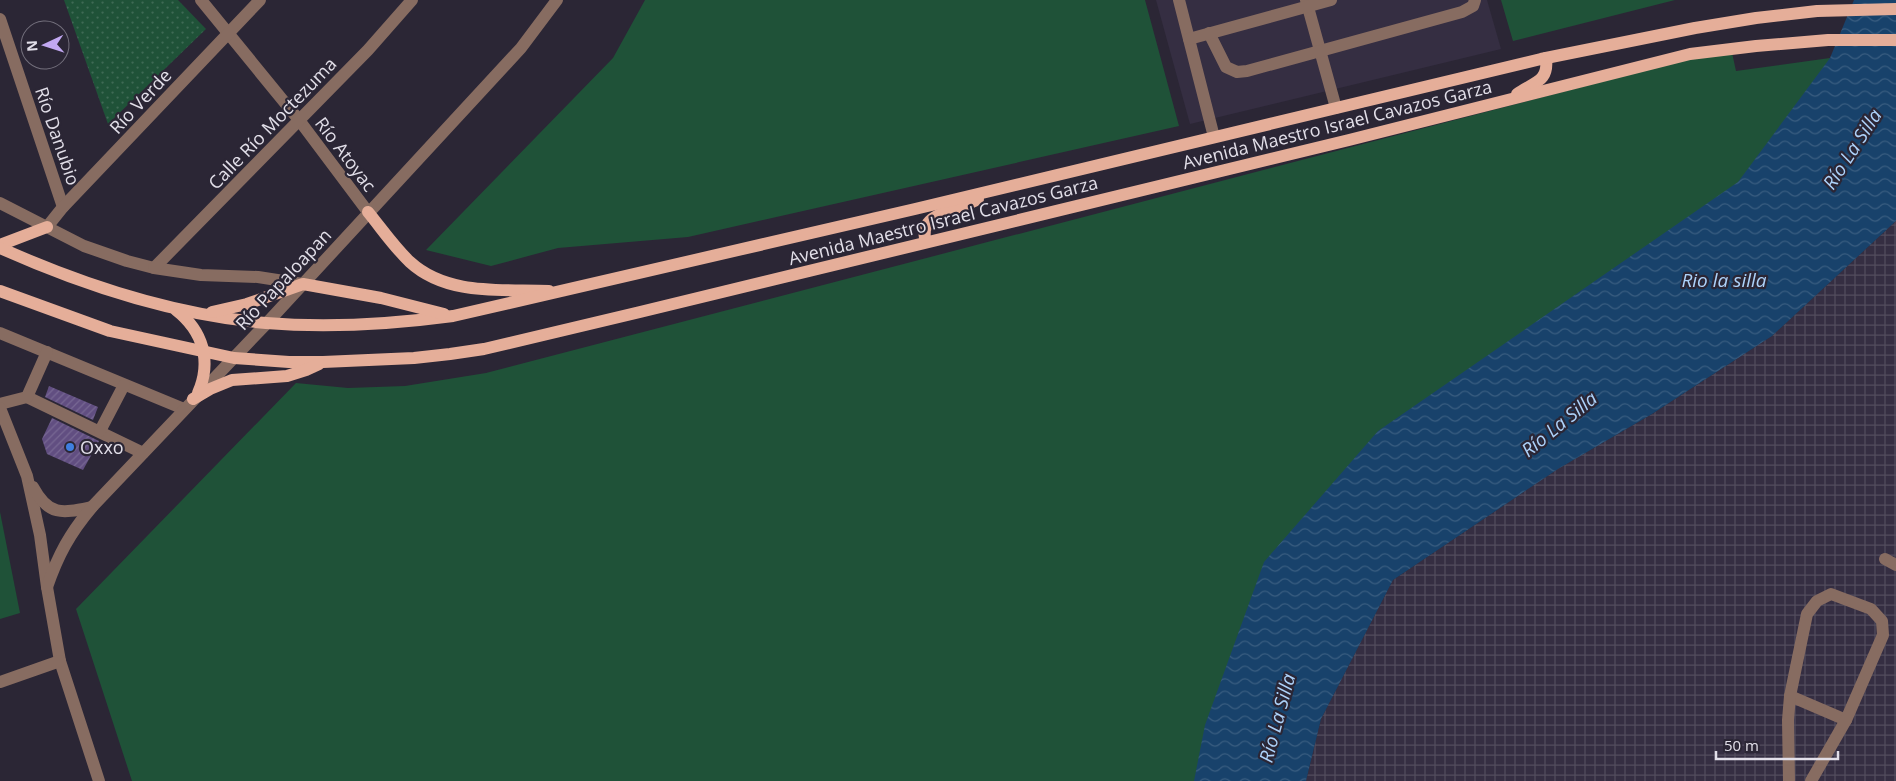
<svg xmlns="http://www.w3.org/2000/svg" width="1896" height="781" viewBox="0 0 1896 781" font-family="'Open Sans',sans-serif">
  <style>
    .built { fill: #352e42 }
    .industrial { fill: url(#industrial-grid) }
    .grass { fill: #1f5238 }
    .park { fill: url(#park-dots) }
    .water { fill: url(#water-waves) }
    .building { fill: url(#building-hatch) }
    .lines { fill: none; stroke-linecap: round; stroke-linejoin: round }
    .minor { stroke: #876c61; stroke-width: 12 }
    .major { stroke: #e5ae99; stroke-width: 12 }
    .shop-dot { fill: #3f7fe0; stroke: #2b2635; stroke-width: 2 }
    .labels { text-anchor: middle; dominant-baseline: central; stroke-width: 4.5; stroke-linejoin: round; paint-order: stroke }
    .street-label { font-size: 18px; fill: #e2dfe9; stroke: #2b2635 }
    .poi-label { font-size: 18px; fill: #e2dfe9; stroke: #2b2635; text-anchor: start }
    .water-label { font-size: 19px; font-style: italic; fill: #add2fa; stroke: #2b2635 }
  </style>
  <defs>
    <pattern id="industrial-grid" width="8" height="8" patternUnits="userSpaceOnUse" patternTransform="scale(1.25)"><rect width="8" height="8" fill="#352e42"/><path d="M0 4h8M4 0v8" fill="none" stroke="#524c5d"/></pattern>
    <pattern id="park-dots" width="8" height="8" patternUnits="userSpaceOnUse" patternTransform="scale(1.25)"><rect width="8" height="8" fill="#1f5238"/><path d="M2 2h.1M6 6h.1" fill="none" stroke="#3f6a55" stroke-width="1.8" stroke-linecap="round"/></pattern>
    <pattern id="water-waves" width="16" height="10" patternUnits="userSpaceOnUse" patternTransform="scale(1.25)"><rect width="16" height="10" fill="#18426b"/><path d="M0 5q4-4 8 0t8 0" fill="none" stroke="#395d80"/></pattern>
    <pattern id="building-hatch" width="6" height="6" patternUnits="userSpaceOnUse" patternTransform="scale(1.25)"><rect width="6" height="6" fill="#614e81"/><path d="M-1 1l2-2M0 6l6-6M5 7l2-2" fill="none" stroke="#776793"/></pattern>
  </defs>
  <rect width="100%" height="100%" fill="#2b2635"/>
  <path class="built" d="M 1156,0 L 1487,0 L 1501,49 L 1190,124 Z"/>
  <path class="industrial" d="M 1896,221 L 1896,781 L 1306,781 L 1321,719 L 1393,580 L 1558,469 L 1652,414 L 1772,336 Z"/>
  <g class="grass">
    <path d="M 645,0 L 1145,0 L 1179,126 L 688,237 L 558,248 L 491,266 L 426,250 L 613,58 Z"/>
    <path d="M 1501,0 L 1675,0 L 1513,41 Z"/>
    <path d="M 1731,48 L 1736,71 L 1830,58 L 1887,62 L 1357,500 L 1228,781 L 132,781 L 76,609 L 296,383 L 348,388 L 405,386 L 486,373 Z"/>
    <path d="M 0,512 L 20,613 L 0,619 Z"/>
  </g>
  <path class="park" d="M 64,0 L 178,0 L 206,29 L 108,124 Z"/>
  <path class="water" d="M 1854,0 L 1896,0 L 1896,221 L 1772,336 L 1652,414 L 1558,469 L 1393,580 L 1321,719 L 1306,781 L 1194,781 L 1205,725 L 1264,562 L 1378,431 L 1738,182 L 1830,58 Z"/>
  <g class="building">
    <path d="M 49,386 L 98,407 L 93,420 L 45,397 Z"/>
    <path d="M 52,418 L 99,441 L 83,470 L 47,454 L 42,439 Z"/>
  </g>
  <g class="lines">
    <g class="minor">
      <path d="M 201,0 L 299,120 L 368,212"/>
      <path d="M 1179,0 L 1214,137"/>
      <path d="M 1306,0 L 1336,108"/>
      <path d="M 0,19 L 63,207"/>
      <path d="M 1209,33 L 1226,67 L 1237,72 L 1247,71 L 1462,12 L 1473,6 L 1475,0"/>
      <path d="M 1189,39 L 1331,0"/>
      <path d="M 0,203 L 84,246 L 127,261 L 154,268 L 201,275 L 258,277 L 303,284"/>
      <path d="M 47,227 L 63,207 L 260,0"/>
      <path d="M 154,268 L 368,50 L 412,0"/>
      <path d="M 0,333 L 184,409"/>
      <path d="M 27,397 L 143,453"/>
      <path d="M 0,404 L 27,397 L 47,352"/>
      <path d="M 0,408 L 27,476 L 40,535 L 47,587 L 60,661 L 99,781"/>
      <path d="M 100,431 L 124,385"/>
      <path d="M 33,487 C 49,517 63,513 92,507"/>
      <path d="M 1885,559 L 1896,565"/>
      <path d="M 47,587 C 58,555 70,533 92,507 L 267,323 L 521,48 L 557,0"/>
      <path d="M 0,682 L 60,661"/>
      <path d="M 1790,696 L 1846,720"/>
      <path d="M 1789,781 L 1788,720 L 1790,696 L 1807,614 L 1817,601 L 1831,594 L 1871,609 L 1882,621 L 1883,635 L 1846,720 L 1811,781"/>
    </g>
    <g class="major">
      <path d="M 1517,94 C 1533,82 1549,83 1546,58"/>
      <path d="M 368,212 C 382,229 394,247 410,262 C 447,296 502,289 549,291"/>
      <path d="M 926,242 C 916,211 960,211 978,199"/>
      <path d="M 0,245 L 47,227"/>
      <path d="M 0,248 C 85,286 173,315 266,323 C 326,328 393,324 453,316 L 915,209 L 1541,59 L 1695,28 L 1756,18 L 1817,11 L 1896,9"/>
      <path d="M 0,291 L 110,331 L 234,358 L 289,362 L 323,362 L 414,358 L 450,354 L 484,349 L 640,312 L 1349,140 L 1690,54 L 1756,46 L 1828,40 L 1896,40"/>
      <path d="M 176,310 C 203,331 212,361 198,393"/>
      <path d="M 212,312 L 247,304 L 303,284 L 381,298 L 444,314"/>
      <path d="M 193,399 L 210,389 L 232,380 L 287,376 L 306,370 L 319,364"/>
    </g>
  </g>
  <circle class="shop-dot" cx="70" cy="447" r="5"/>
  <g class="labels">
    <g class="street-label">
      <text transform="translate(140 101) rotate(-47)">Río Verde</text>
      <text transform="translate(272 123) rotate(-46)">Calle Río Moctezuma</text>
      <text transform="translate(1337 124) rotate(-14)">Avenida Maestro Israel Cavazos Garza</text>
      <text transform="translate(58 136) rotate(71)">Río Danubio</text>
      <text transform="translate(346 154) rotate(53)">Río Atoyac</text>
      <text transform="translate(943 220) rotate(-14)">Avenida Maestro Israel Cavazos Garza</text>
      <text transform="translate(283 279) rotate(-47)">Río Papaloapan</text>
    </g>
    <g class="poi-label">
      <text x="80" y="447">Oxxo</text>
    </g>
    <g class="water-label">
      <text transform="translate(1852 149) rotate(-57)">Río La Silla</text>
      <text x="1724" y="280">Rio la silla</text>
      <text transform="translate(1559 424) rotate(-39)">Río La Silla</text>
      <text transform="translate(1277 718) rotate(-75)">Río La Silla</text>
    </g>
  </g>
  <g transform="translate(45 45) rotate(266)"><circle r="24" fill="#2b2635" stroke="#74707d"/>
  <path d="M0-4L9 19L0 12L-9 19Z" fill="#c2a8f2"/>
  <text y="-8" font-size="14" font-weight="bold" text-anchor="middle" fill="#e2dfe9">N</text>
  </g>
  <path d="M1716 751v8h122v-8" fill="none" stroke="#e2dfe9" stroke-width="2.5"/>
  <text x="1724" y="751" font-size="15" fill="#e2dfe9" stroke="#2b2635" stroke-width="4" paint-order="stroke">50 m</text>
</svg>
